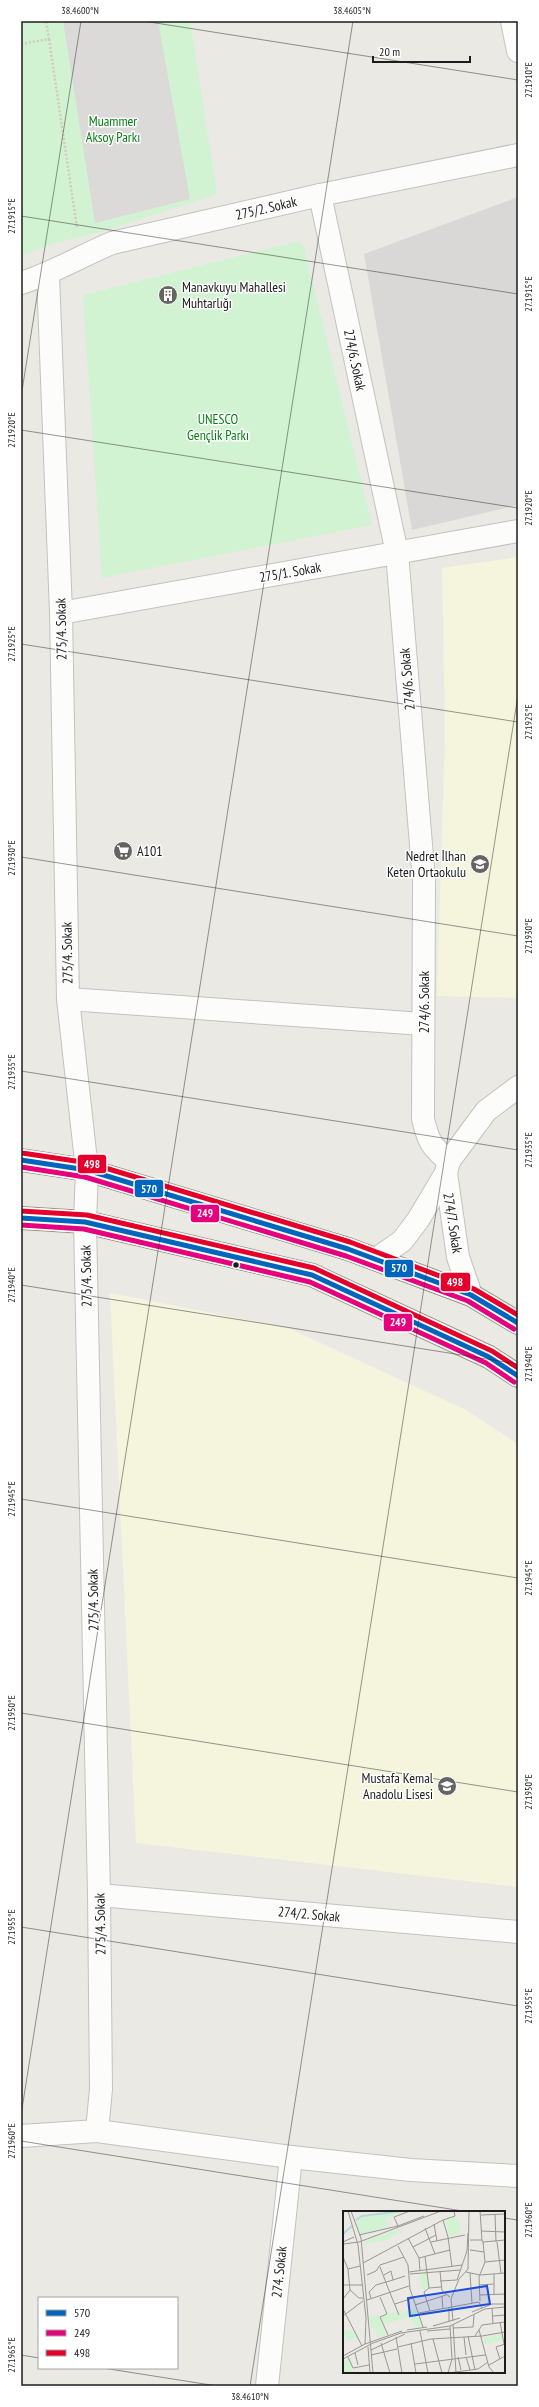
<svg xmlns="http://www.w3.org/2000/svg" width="539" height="2407" viewBox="0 0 539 2407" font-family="'PT Sans Narrow',sans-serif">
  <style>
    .residential { fill: #dad8d6 }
    .education { fill: #f5f5de }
    .park { fill: #d1f3d1 }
    .parking { fill: #dbdad8 }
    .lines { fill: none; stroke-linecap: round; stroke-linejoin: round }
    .minor-casing { stroke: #c3c2c0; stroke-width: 24 }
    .secondary-casing { stroke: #93957c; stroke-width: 24 }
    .path { stroke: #d7c7c3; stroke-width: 2.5; stroke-dasharray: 2 2; stroke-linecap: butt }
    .minor { stroke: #fcfcfb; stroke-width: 22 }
    .secondary { stroke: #f3f2e9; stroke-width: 22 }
    .bus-1-casing { stroke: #fff; stroke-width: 8 }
    .bus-2-casing { stroke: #fff; stroke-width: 8 }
    .bus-3-casing { stroke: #fff; stroke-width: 8 }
    .bus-1 { stroke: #0065bd; stroke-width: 5 }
    .bus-2 { stroke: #e5007d; stroke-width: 5 }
    .bus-3 { stroke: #e4002b; stroke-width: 5 }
    .ticks { fill: none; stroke: #1c1c1c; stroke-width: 1; stroke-opacity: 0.45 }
    .bus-dot { fill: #1c1c1c; stroke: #fff; stroke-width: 1.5 }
    .labels { text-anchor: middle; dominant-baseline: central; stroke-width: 3; stroke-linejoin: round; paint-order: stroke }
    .park-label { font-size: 14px; fill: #067f12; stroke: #fff }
    .street-label { font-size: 14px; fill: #1c1c1c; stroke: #fff }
    .poi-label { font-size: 14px; fill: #1c1c1c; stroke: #fff; text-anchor: start }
    .inset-river { fill: none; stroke: #b6d7e0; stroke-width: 2 }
    .inset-road { fill: none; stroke: #989794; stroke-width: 1 }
    .view { fill: #1d4ed8; fill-opacity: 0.15; stroke: #1d4ed8; stroke-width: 2 }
    .inset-edge { fill: none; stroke: #1c1c1c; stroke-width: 2 }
    .line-badge { stroke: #fff; stroke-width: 1.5 }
    .badge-label { font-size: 11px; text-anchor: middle; font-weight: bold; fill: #fff }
    .neatline { fill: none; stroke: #1c1c1c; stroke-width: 1.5 }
    .ticks-label { font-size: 10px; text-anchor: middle; fill: #1c1c1c }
  </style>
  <rect width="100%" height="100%" fill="#ebe9e4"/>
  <path class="residential" d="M 518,197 L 518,505 L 412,530 L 364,254 Z"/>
  <g class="education">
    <path d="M 518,557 L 518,998 L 437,996 L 445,733 L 442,568 Z"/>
    <path d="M 110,1293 L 288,1328 L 466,1410 L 518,1444 L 518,1887 L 136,1843 Z"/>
  </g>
  <g class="park">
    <path d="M 21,21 L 190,21 L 217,194 L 104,231 L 53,244 L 21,256 Z"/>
    <path d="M 299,241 L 304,247 L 372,525 L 102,578 L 83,295 Z"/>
  </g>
  <path class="parking" d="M 63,21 L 158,21 L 190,199 L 95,223 Z"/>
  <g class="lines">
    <g class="minor-casing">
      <g id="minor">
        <path d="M 512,21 L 518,51"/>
        <path d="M 320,195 L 397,553 L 424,881 L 423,1119 C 428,1140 431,1147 449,1161"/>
        <path d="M 21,283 C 53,273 81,256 112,243 L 320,195 L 518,155"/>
        <path d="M 61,613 L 518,531"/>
        <path d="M 68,999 L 423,1024"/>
        <path d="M 446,1173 L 458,1257 L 471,1295"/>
        <path d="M 376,1259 L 402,1241 L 418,1220 L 446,1173 L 449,1161 L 486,1111 L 518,1087"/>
        <path d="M 99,1895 L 518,1932"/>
        <path d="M 97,2131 L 291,2157 L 411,2170 L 518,2176"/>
        <path d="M 21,2136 L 97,2131 L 101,2089 L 99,1895 L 85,1222 L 87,1170 L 68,999 L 61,613 L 48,275"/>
        <path d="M 267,2386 L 291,2157"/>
      </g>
    </g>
    <g class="secondary-casing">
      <g id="secondary">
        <path d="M 21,1160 L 87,1170 L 348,1249 L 471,1295 L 518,1323"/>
        <path d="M 21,1218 L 85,1222 L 312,1275 L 489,1357 L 518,1376"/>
      </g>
    </g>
    <g class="path">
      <path d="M 49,39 L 77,228"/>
      <path d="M 21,44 L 49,39 L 46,21"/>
    </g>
    <use href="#minor" class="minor"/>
    <use href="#secondary" class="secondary"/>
    <g class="bus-1-casing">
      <g id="bus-1">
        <path d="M 21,1160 L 87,1170 L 348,1249 L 471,1295 L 518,1323"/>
        <path d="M 21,1218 L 85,1222 L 312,1275 L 489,1357 L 518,1376"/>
      </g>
    </g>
    <g class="bus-2-casing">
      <g id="bus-2">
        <path d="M 21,1167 L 85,1177 L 346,1256 L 468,1301 L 514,1329"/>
        <path d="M 21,1225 L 84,1229 L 310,1282 L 486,1363 L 514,1382"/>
      </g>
    </g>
    <g class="bus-3-casing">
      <g id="bus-3">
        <path d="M 22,1153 L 89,1163 L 350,1242 L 474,1289 L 518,1315"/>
        <path d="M 21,1211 L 87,1215 L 314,1268 L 492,1351 L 518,1368"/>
      </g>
    </g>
    <use href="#bus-1" class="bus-1"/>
    <use href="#bus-2" class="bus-2"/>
    <use href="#bus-3" class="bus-3"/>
  </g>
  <path class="ticks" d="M 143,21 L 518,80M 21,216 L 518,294M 21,397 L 81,21M 21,430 L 518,508M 21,644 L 518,722M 21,857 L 518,936M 21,1071 L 518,1150M 21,1285 L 518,1364M 21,1499 L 518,1578M 21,1713 L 518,1792M 21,1927 L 518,2006M 21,2115 L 353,21M 21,2141 L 469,2212M 504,2218 L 518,2220M 21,2355 L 39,2358M 103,2368 L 217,2386M 250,2386 L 518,695"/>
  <defs>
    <g id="building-disc" transform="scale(1)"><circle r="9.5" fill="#646462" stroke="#fff"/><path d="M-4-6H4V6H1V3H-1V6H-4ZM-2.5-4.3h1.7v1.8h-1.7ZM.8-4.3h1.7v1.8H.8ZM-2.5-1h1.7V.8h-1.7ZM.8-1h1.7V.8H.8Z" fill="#fff"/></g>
    <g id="supermarket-disc" transform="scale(1)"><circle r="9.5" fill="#646462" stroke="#fff"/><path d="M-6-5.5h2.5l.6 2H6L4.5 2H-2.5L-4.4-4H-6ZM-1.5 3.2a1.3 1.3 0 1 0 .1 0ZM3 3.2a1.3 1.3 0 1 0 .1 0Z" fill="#fff"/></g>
    <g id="school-disc" transform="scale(1)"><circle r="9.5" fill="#646462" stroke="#fff"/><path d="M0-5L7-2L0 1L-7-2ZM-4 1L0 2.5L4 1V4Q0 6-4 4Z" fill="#fff"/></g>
  </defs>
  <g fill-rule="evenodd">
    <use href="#building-disc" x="168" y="295"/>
    <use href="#supermarket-disc" x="123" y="851"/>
    <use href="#school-disc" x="480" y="864"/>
    <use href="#school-disc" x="447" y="1786"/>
  </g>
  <circle class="bus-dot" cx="236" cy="1265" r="3.5"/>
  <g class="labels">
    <g class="park-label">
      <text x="113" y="121">Muammer<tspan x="113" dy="16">Aksoy Parkı</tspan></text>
      <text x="218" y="419">UNESCO<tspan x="218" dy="16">Gençlik Parkı</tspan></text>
    </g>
    <g class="street-label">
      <text transform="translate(266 208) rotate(-13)">275/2. Sokak</text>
      <text transform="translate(355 360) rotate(78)">274/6. Sokak</text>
      <text transform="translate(290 572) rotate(-10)">275/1. Sokak</text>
      <text transform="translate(61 629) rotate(-91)">275/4. Sokak</text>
      <text transform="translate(407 679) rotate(-95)">274/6. Sokak</text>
      <text transform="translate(67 953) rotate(-91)">275/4. Sokak</text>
      <text transform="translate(424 1002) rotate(-90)">274/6. Sokak</text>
      <text transform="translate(453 1223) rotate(81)">274/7. Sokak</text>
      <text transform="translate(86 1276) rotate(-91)">275/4. Sokak</text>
      <text transform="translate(93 1600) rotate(-91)">275/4. Sokak</text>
      <text transform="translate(309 1914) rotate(5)">274/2. Sokak</text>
      <text transform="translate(100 1924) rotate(-91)">275/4. Sokak</text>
      <text transform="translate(279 2272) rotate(-84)">274. Sokak</text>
    </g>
    <g class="poi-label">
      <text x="182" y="287">Manavkuyu Mahallesi<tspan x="182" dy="16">Muhtarlığı</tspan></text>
      <text x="137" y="851">A101</text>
      <text x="466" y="856" text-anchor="end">Nedret İlhan<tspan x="466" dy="16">Keten Ortaokulu</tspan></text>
      <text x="433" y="1778" text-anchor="end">Mustafa Kemal<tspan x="433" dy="16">Anadolu Lisesi</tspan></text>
    </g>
  </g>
  <g transform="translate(343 2211)">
    <rect width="162" height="162" fill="#ebe9e4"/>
    <path d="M 61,1 L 43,7 L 45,16 L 17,23 L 13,12 L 19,5 ZM 111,6 L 116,10 L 117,24 L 107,25 L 102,9 ZM 63,16 L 46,28 L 20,34 L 25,28 ZM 84,62 L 86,77 L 80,80 L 76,63 ZM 73,97 L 79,115 L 72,116 L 68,105 L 41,113 L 37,107 L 53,100 L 55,103 ZM 36,104 L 43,124 L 35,126 L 32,117 L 28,118 L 26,106 ZM 7,119 L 9,122 L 13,120 L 16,126 L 4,129 L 0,121 ZM 159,123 L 159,129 L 142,133 L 140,127 ZM 6,148 L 10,162 L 0,162 L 0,150 Z" fill="#d1f3d1"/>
    <path class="inset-river" d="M 13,9 L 19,5 L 59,0M 0,23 L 9,15"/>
    <path class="inset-road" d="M 5,0 L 15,34 L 23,107 L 22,133M 8,0 L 18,27 L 30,162M 9,0 L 29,0M 137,0 L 139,29M 152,3 L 153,31M 138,4 L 162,3M 100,9 L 112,5 L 111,0M 91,13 L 94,30M 55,15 L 51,6 L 67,0M 82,17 L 92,43M 138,20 L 162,21M 16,24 L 55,15 L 81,5M 65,27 L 76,47 L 77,60M 127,29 L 139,29 L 140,31 L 162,29M 0,31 L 11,26M 88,31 L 122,24M 154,31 L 158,62M 0,33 L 16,31 L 98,0M 55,35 L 65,54 L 67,78 L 80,116M 70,36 L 93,24M 127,39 L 141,41M 0,46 L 5,58 L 7,79 L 0,88M 82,46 L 86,77 L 98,76M 76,47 L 107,39M 142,51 L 162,49M 20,52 L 100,9 L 105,26 L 109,56M 37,56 L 47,82M 5,58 L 17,55M 97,60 L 99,80 L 107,86M 66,61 L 119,54M 123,61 L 137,64 L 162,62M 127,62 L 129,92M 67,63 L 117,59M 151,63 L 151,83M 24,64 L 33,60 L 37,54 L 61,46M 41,64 L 48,60 L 50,69 L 62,65M 114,69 L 124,40 L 125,22M 97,70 L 114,69M 0,74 L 19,74M 136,74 L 151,73M 86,77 L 81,81 L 87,100M 7,79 L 16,87 L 20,87M 47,82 L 56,104M 137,84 L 162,83M 37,86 L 44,103 L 37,106 L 45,124M 99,86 L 100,98M 28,87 L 26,81 L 33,74 L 50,69M 24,89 L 66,75M 137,90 L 136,66 L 142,51 L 140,31M 52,93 L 70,87M 72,94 L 103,84M 106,97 L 106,111M 149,97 L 150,113M 0,98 L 19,135M 129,101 L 149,93 L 162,93M 76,102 L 136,91 L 139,97M 0,105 L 20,90M 150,105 L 162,104M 110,110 L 108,88 L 116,68 L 125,58 L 126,0M 157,111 L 161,133M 110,113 L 113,162M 90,115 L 117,107M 110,117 L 130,116 L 131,104M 64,119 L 84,116M 136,119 L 146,156 L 151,162M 77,120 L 85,162M 84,120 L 107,118M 125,125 L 132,159M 132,125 L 139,114 L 162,111M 53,126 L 59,162M 121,126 L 123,144M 90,128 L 99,162M 38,132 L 47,162M 68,132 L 73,162M 25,136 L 27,162M 55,136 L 88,128 L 139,125 L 162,121M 28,139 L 62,123M 12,142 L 15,154M 28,144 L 54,138M 0,145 L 22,133 L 59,120M 5,146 L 10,157 L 26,154M 115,146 L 118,159M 123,146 L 127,159M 0,148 L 30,132 L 58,122 L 107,115 L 142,98 L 162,96M 157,148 L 153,136 L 162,133M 72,153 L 142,144M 146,154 L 162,145M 105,162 L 109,148 L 107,115M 105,162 L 135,158 L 145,151"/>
    <path class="view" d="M 144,75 L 147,93 L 67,105 L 65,87 Z"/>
    <rect width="162" height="162" class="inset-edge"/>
  </g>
  <g class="line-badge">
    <rect x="77" y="1154" width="30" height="20" rx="4" fill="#e4002b"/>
    <rect x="134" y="1179" width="30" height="19" rx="4" fill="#0065bd"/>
    <rect x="190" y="1204" width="30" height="19" rx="4" fill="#e5007d"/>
    <rect x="384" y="1259" width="30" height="19" rx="4" fill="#0065bd"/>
    <rect x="440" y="1272" width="31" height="20" rx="4" fill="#e4002b"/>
    <rect x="383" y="1313" width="30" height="19" rx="4" fill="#e5007d"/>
  </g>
  <g class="badge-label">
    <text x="92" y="1168">498</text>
    <text x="149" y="1193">570</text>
    <text x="205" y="1217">249</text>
    <text x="399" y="1272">570</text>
    <text x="455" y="1286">498</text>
    <text x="398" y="1326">249</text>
  </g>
  <rect width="539" height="2407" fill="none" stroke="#ffffff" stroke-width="44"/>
  <rect x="38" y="2297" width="140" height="72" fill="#ffffff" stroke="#a4a4a4"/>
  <rect x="46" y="2310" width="20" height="6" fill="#0065bd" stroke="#a4a4a4"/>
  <text x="74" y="2317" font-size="12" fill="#1c1c1c">570</text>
  <rect x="46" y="2330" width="20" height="6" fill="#e5007d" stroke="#a4a4a4"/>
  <text x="74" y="2337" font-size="12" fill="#1c1c1c">249</text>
  <rect x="46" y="2350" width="20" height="6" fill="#e4002b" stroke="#a4a4a4"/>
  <text x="74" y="2357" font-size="12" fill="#1c1c1c">498</text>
  <path d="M373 56v6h97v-6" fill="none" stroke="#1c1c1c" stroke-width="2"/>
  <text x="379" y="56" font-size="12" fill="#1c1c1c" stroke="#ffffff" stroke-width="3" paint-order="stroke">20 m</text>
  <rect x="22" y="22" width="495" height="2363" class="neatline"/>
  <g class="ticks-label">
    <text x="80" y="14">38.4600°N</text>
    <text x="352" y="14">38.4605°N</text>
    <text transform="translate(528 80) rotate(-90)" y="4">27.1910°E</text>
    <text transform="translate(11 216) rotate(-90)" y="4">27.1915°E</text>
    <text transform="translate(528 294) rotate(-90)" y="4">27.1915°E</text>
    <text transform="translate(11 430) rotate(-90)" y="4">27.1920°E</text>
    <text transform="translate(528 508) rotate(-90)" y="4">27.1920°E</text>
    <text transform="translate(11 644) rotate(-90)" y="4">27.1925°E</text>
    <text transform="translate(528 722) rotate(-90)" y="4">27.1925°E</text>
    <text transform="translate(11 858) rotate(-90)" y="4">27.1930°E</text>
    <text transform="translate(528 936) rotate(-90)" y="4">27.1930°E</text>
    <text transform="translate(11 1072) rotate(-90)" y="4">27.1935°E</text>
    <text transform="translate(528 1150) rotate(-90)" y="4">27.1935°E</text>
    <text transform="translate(11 1285) rotate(-90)" y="4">27.1940°E</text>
    <text transform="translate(528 1364) rotate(-90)" y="4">27.1940°E</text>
    <text transform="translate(11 1499) rotate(-90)" y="4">27.1945°E</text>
    <text transform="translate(528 1578) rotate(-90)" y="4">27.1945°E</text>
    <text transform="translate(11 1713) rotate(-90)" y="4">27.1950°E</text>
    <text transform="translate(528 1792) rotate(-90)" y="4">27.1950°E</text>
    <text transform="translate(11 1927) rotate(-90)" y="4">27.1955°E</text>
    <text transform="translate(528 2006) rotate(-90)" y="4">27.1955°E</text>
    <text transform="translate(11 2141) rotate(-90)" y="4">27.1960°E</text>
    <text transform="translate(528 2220) rotate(-90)" y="4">27.1960°E</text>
    <text transform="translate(11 2355) rotate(-90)" y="4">27.1965°E</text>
    <text x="250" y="2400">38.4610°N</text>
  </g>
</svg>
